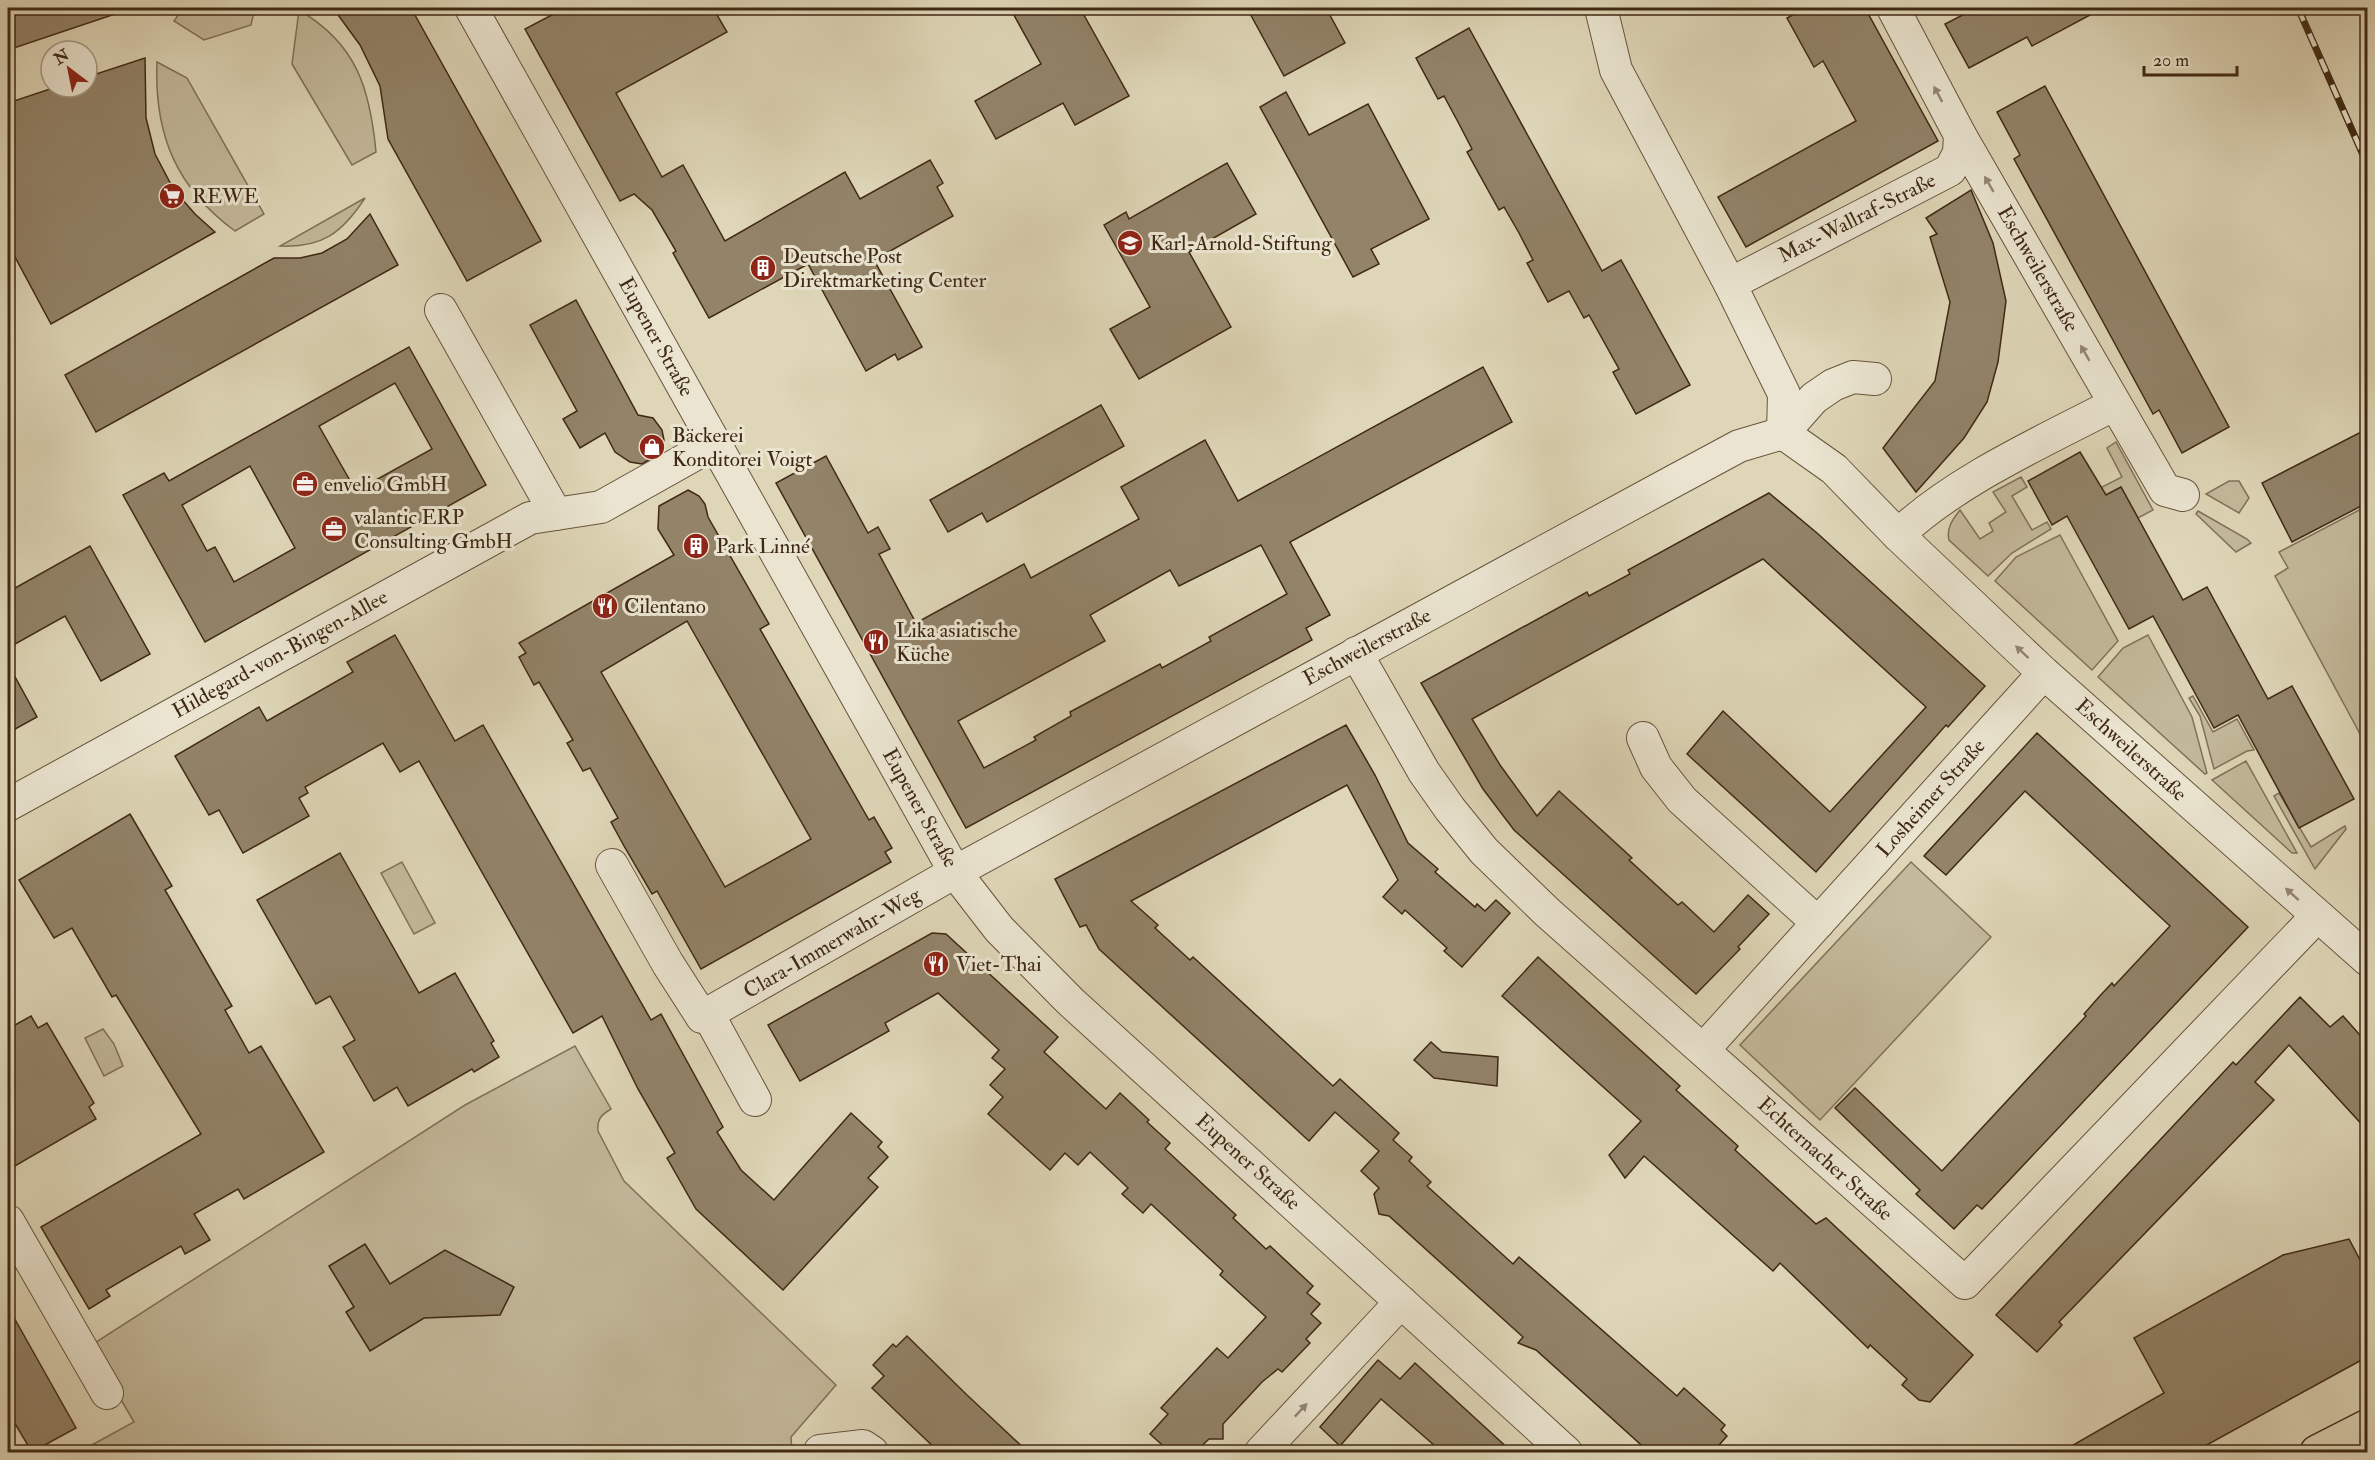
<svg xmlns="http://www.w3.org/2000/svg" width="2375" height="1460" viewBox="0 0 2375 1460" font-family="'IM FELL Double Pica',serif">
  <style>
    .green { fill: #c3b99b; stroke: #817158; stroke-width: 1.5 }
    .building { fill: #928369; stroke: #3f2914; stroke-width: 1.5; fill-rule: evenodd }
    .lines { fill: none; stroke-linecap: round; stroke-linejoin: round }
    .minor-casing { stroke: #67543d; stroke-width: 34 }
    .primary-casing { stroke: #3f2914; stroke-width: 36 }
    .minor { stroke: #eae4d0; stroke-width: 32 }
    .primary { stroke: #ded6b7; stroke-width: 33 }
    .rail-casing { stroke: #3f2914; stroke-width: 7 }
    .rail { stroke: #eae4d0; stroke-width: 4.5; stroke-dasharray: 14; stroke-linecap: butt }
    .oneway { fill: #948672 }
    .labels { text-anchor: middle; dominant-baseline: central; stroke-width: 6; stroke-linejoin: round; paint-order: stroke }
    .poi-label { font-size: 21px; fill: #3f2914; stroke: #eae4d0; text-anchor: start }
    .street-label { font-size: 21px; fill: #3f2914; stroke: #eae4d0 }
  </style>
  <rect width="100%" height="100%" fill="#ded6b7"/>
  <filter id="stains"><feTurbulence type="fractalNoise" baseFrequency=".00333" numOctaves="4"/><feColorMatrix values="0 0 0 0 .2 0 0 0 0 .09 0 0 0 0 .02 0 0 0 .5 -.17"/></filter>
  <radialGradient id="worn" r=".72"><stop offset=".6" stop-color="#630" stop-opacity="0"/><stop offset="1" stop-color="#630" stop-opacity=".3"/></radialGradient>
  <g class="green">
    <path d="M 183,8 L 255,8 L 251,25 L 204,40 L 174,21 Z"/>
    <path d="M 299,10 C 357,44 370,89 376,152 L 352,165 L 292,64 Z"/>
    <path d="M 157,62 L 187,78 L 264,214 L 235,231 C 176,188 154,134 157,62 Z"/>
    <path d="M 365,198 C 342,233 322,248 280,246 Z"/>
    <path d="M 2116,442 L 2153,510 L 2138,518 L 2121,487 L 2104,496 L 2100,488 L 2122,477 L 2107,448 Z"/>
    <path d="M 2021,477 L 2027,487 L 2012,496 L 2032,530 L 2047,522 L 2051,529 L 2012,553 L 1988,576 L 1949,540 C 1946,528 1953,519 1960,510 L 1980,539 L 1993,531 L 1989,523 L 2006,512 L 1993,492 Z"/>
    <path d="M 2229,481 L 2239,481 L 2249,498 L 2239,513 L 2206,494 Z"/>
    <path d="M 2367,506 L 2367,747 L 2275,576 L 2288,568 L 2279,552 Z"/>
    <path d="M 2198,511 L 2247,539 L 2251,543 L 2236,552 L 2196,514 Z"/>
    <path d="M 2060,535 L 2118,641 L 2092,670 L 1995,581 L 2016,557 Z"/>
    <path d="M 2148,635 L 2192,717 L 2207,773 L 2205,774 L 2098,677 L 2123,648 Z"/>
    <path d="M 2193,696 L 2213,732 L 2237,719 L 2254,750 L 2247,751 L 2214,769 L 2200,716 L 2189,698 Z"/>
    <path d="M 2246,761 L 2297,853 L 2292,853 L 2212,780 Z"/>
    <path d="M 2279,793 L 2311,847 L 2345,826 L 2346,829 L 2315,869 L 2274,796 Z"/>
    <path d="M 402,862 L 435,923 L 414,934 L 381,873 Z"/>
    <path d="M 1911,862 L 1991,937 L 1820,1120 L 1740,1045 Z"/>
    <path d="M 103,1029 L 114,1044 L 123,1066 L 104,1076 L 85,1038 Z"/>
    <path d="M 575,1046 L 611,1109 C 601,1115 597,1119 598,1131 L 624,1181 L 836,1385 L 791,1437 L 792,1452 L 79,1452 L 134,1422 L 90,1346 L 465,1105 Z"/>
  </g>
  <g class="building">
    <path d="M 8,8 L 120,8 L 121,12 L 8,50 Z"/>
    <path d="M 333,8 L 411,8 L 541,241 L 467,281 L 388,139 L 380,86 L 360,45 Z"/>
    <path d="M 565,8 L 713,8 L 727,32 L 616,93 L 662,177 L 683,165 L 725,241 L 845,172 L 860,199 L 930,160 L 943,183 L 937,187 L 953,216 L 874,260 L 922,347 L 898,360 L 895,354 L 866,371 L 808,264 L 709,318 L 673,253 L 676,251 L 652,210 L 634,194 L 620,201 L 525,29 Z"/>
    <path d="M 1010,8 L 1080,8 L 1129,96 L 1075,125 L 1063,103 L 996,139 L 975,101 L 1041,64 Z"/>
    <path d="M 1247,8 L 1326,8 L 1345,43 L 1284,76 Z"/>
    <path d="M 1805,8 L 1865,8 L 1938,141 L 1746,247 L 1718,197 L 1856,121 L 1823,61 L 1814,67 L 1787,18 Z"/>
    <path d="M 1976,8 L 2103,8 L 2032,46 L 2027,37 L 1969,68 L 1945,24 Z"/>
    <path d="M 1469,28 L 1602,271 L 1621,260 L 1690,385 L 1636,414 L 1613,372 L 1619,369 L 1589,315 L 1584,318 L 1569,291 L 1548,302 L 1527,263 L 1533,260 L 1519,233 L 1504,207 L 1499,210 L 1467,152 L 1472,149 L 1458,122 L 1444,96 L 1438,99 L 1416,58 Z"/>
    <path d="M 145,58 L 146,118 L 155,154 L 174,190 L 195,214 L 215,232 L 51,324 L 8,244 L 8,103 L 56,87 L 87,87 L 87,77 Z"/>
    <path d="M 2045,86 L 2229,427 L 2182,453 L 2159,410 L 2153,414 L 2102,320 L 2014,159 L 2020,155 L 1997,112 Z"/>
    <path d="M 1286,92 L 1309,135 L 1368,104 L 1429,219 L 1371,249 L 1379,264 L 1353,277 L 1260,107 Z"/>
    <path d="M 1227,163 L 1256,214 L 1189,252 L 1231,327 L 1139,379 L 1110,329 L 1150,307 L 1104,225 L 1126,212 L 1129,219 Z"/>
    <path d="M 1971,190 L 1993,243 L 2006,301 L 1998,362 L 1987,402 L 1964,438 L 1916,492 L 1883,448 L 1935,381 L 1950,302 L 1930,237 L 1937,234 L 1926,218 Z"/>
    <path d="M 370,214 L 398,265 L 96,432 L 65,375 L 274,258 L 300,258 L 322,253 L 347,239 Z"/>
    <path d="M 576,300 L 638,415 L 653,418 L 662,430 L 664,440 L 660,453 L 642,464 L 630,462 L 615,452 L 605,433 L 580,448 L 563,419 L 577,411 L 530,325 Z"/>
    <path d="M 409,347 L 486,485 L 205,642 L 123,495 L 164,473 L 169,481 ZM 395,383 L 432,449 L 356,491 L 319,426 ZM 250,466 L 295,548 L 234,582 L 215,547 L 207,551 L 182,505 Z"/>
    <path d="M 1483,367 L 1512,422 L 1290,542 L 1330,615 L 1306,628 L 1312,640 L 966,828 L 776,483 L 826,456 L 868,533 L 878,527 L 890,549 L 879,554 L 916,623 L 1024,564 L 1031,578 L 1139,519 L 1121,487 L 1205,440 L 1238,501 ZM 1261,545 L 1287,594 L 1209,637 L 1211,641 L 1162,668 L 1160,664 L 1070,712 L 1071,716 L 1034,737 L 1036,740 L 984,768 L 958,721 L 1105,641 L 1090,615 L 1170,570 L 1179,586 Z"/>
    <path d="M 1101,405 L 1124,446 L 987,522 L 982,513 L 948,532 L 930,500 Z"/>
    <path d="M 2367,429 L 2367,503 L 2292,542 L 2262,483 Z"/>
    <path d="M 2080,452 L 2106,495 L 2121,487 L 2183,600 L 2207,587 L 2268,699 L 2292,686 L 2354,799 L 2299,828 L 2238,715 L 2214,728 L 2153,616 L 2129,629 L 2067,516 L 2052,525 L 2028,481 Z"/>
    <path d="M 688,490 L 699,496 L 705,504 L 708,517 L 769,624 L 760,629 L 869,820 L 874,817 L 892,848 L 885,852 L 891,862 L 701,969 L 657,891 L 652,894 L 624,846 L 611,822 L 618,818 L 590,768 L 583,771 L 567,743 L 573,740 L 539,682 L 534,685 L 519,657 L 526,653 L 519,643 L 674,555 L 658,529 L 659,506 ZM 687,621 L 811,839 L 725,887 L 601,672 Z"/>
    <path d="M 1769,493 L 1817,533 L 1985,686 L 1948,727 L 1946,725 L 1816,872 L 1687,754 L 1723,711 L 1830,812 L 1926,707 L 1763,559 L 1472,719 L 1500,765 L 1537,816 L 1559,791 L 1632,858 L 1629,860 L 1678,905 L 1682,902 L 1714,932 L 1748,895 L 1769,914 L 1738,947 L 1740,949 L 1696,994 L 1514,830 L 1483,789 L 1421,683 L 1587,592 L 1589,596 L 1630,574 L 1628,570 Z"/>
    <path d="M 90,546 L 150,654 L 101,681 L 65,616 L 8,648 L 8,592 Z"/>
    <path d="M 395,635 L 455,741 L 483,725 L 651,1020 L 661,1014 L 723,1127 L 717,1132 L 741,1170 L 774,1200 L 851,1113 L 882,1142 L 878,1147 L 888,1157 L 868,1178 L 878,1187 L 783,1290 L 696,1209 L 667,1158 L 675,1153 L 638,1089 L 602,1016 L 573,1033 L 419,761 L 400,772 L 383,743 L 305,787 L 308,793 L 299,798 L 309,816 L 243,853 L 219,810 L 209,815 L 175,756 L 259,707 L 267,721 L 353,672 L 347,662 Z"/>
    <path d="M 8,664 L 37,717 L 8,733 Z"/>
    <path d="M 1346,725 L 1375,775 L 1408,843 L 1438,869 L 1435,872 L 1475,907 L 1477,904 L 1485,911 L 1496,900 L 1510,913 L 1462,967 L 1444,951 L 1447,948 L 1405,910 L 1402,914 L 1383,897 L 1398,880 L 1347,785 L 1131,901 L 1158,925 L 1155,928 L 1190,960 L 1193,957 L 1333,1086 L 1340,1079 L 1399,1133 L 1393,1140 L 1412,1157 L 1409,1161 L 1431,1182 L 1427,1186 L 1513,1264 L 1519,1257 L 1677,1396 L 1684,1388 L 1725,1425 L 1721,1430 L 1727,1436 L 1713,1452 L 1649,1452 L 1536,1350 L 1518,1343 L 1523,1337 L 1389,1216 L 1379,1214 L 1374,1194 L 1379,1188 L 1361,1171 L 1379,1151 L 1335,1112 L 1309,1141 L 1099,949 L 1086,925 L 1080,927 L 1055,879 Z"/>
    <path d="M 2037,733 L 2248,927 L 1982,1209 L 1977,1205 L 1954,1229 L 1916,1194 L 1920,1190 L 1835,1108 L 1855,1088 L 1942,1171 L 2086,1016 L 2084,1014 L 2098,998 L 2112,983 L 2114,986 L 2170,926 L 2025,791 L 1946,875 L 1924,856 Z"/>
    <path d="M 130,814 L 172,886 L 165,890 L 232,1006 L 225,1010 L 249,1053 L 261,1046 L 324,1152 L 244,1199 L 238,1189 L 194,1214 L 210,1240 L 185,1254 L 181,1246 L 106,1290 L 110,1296 L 89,1309 L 41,1227 L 201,1134 L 116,995 L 112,997 L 72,928 L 54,938 L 19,880 Z"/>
    <path d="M 340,853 L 419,993 L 455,973 L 494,1041 L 491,1043 L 499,1057 L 474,1072 L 472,1069 L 408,1106 L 397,1087 L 374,1101 L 343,1047 L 355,1040 L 330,996 L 316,1004 L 257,900 Z"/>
    <path d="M 932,933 L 946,934 L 1058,1037 L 1044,1052 L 1085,1090 L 1106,1109 L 1120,1093 L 1149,1120 L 1147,1122 L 1170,1143 L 1165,1149 L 1236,1215 L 1233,1218 L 1266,1249 L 1270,1246 L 1313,1286 L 1307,1293 L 1320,1304 L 1311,1314 L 1321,1323 L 1306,1339 L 1310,1343 L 1282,1372 L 1278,1369 L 1262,1382 L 1223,1424 L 1223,1439 L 1209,1439 L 1195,1452 L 1170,1452 L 1150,1434 L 1168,1414 L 1161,1408 L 1217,1348 L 1228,1358 L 1266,1317 L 1220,1275 L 1223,1271 L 1151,1204 L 1143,1213 L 1122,1194 L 1128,1188 L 1090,1152 L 1078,1165 L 1065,1153 L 1050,1170 L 988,1114 L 1003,1097 L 990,1085 L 1005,1069 L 992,1058 L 999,1050 L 938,993 L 885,1023 L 889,1031 L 800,1081 L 768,1025 Z"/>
    <path d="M 1538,957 L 1680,1086 L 1676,1090 L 1738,1146 L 1735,1150 L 1770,1182 L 1816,1224 L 1826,1218 L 1973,1355 L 1930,1402 L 1919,1400 L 1902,1385 L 1907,1379 L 1870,1345 L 1868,1348 L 1780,1263 L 1773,1271 L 1644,1156 L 1625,1178 L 1609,1155 L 1641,1121 L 1502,996 Z"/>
    <path d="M 2300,997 L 2330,1027 L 2343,1016 L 2367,1043 L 2367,1130 L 2289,1045 L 2255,1082 L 2274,1100 L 2059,1322 L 2062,1325 L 2037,1352 L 1996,1315 L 2233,1062 L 2236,1065 Z"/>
    <path d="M 31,1016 L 38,1028 L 47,1023 L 94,1103 L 89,1107 L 96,1119 L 8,1170 L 8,1029 Z"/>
    <path d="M 1431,1042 L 1442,1052 L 1498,1057 L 1497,1086 L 1434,1078 L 1414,1060 Z"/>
    <path d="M 2349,1239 L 2367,1273 L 2367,1357 L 2194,1452 L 2061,1452 L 2164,1393 L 2134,1338 L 2283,1255 Z"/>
    <path d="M 365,1244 L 390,1284 L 445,1250 L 514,1287 L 500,1315 L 424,1318 L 370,1351 L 346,1312 L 354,1307 L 329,1266 Z"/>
    <path d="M 8,1307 L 76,1428 L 32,1452 L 8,1412 Z"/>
    <path d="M 907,1336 L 967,1395 L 1028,1452 L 939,1452 L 898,1413 L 872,1388 L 884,1376 L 873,1365 L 893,1344 L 896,1347 Z"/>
    <path d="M 1378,1360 L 1400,1379 L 1415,1363 L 1512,1452 L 1442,1452 L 1381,1399 L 1340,1446 L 1320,1427 Z"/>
  </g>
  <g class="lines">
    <g class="minor-casing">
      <g id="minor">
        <path d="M 471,8 L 955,872 L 999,929 L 1070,1001 L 1566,1452"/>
        <path d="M 1601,8 L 1616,70 L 1730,284 L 1784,394 L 1783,433"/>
        <path d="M 1960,135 L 2165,490 L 2183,495"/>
        <path d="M 1730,284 L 1950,170 L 1959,153 L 1960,135 L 1893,8"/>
        <path d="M 441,310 L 556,514"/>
        <path d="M 1783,433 L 1834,469 L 1898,535 L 2044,673 L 2368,960"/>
        <path d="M 1898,535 C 1956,480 2044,441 2115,404"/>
        <path d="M 1356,653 L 1424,772 L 1450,809 L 1484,851 L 1547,912 L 1965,1283 L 2317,916"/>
        <path d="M 1643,738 L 1656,767 L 1682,800 L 1818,923"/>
        <path d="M 8,805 L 530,518 L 601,507 L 715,443"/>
        <path d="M 612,865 L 668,964 L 702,1017 L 955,872 L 1661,488 L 1739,446 L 1783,433 L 1814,398 L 1833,385 L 1853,377 L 1875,379"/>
        <path d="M 708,1014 L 755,1100"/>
        <path d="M 1703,1050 L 2044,673"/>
        <path d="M 8,1221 L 107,1393"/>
        <path d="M 820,1451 L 863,1446 L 872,1452"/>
        <path d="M 1261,1452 L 1401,1302"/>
      </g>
    </g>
    <g class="primary-casing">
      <path id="primary" d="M 2317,1452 L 2368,1426"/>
    </g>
    <use href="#minor" class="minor"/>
    <use href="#primary" class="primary"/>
    <g class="rail-casing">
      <path id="rail" d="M 2298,8 L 2368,166"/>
    </g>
    <use href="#rail" class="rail"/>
  </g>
  <defs><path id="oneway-solid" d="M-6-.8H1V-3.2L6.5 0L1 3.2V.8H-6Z" transform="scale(1.5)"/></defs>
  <g class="oneway">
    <use href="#oneway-solid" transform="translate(1938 94) rotate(-118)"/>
    <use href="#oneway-solid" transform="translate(1989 184) rotate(-120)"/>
    <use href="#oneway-solid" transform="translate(2085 353) rotate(-120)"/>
    <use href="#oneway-solid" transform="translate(2022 652) rotate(-137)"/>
    <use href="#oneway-solid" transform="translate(2292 894) rotate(-138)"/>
    <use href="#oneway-solid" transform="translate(1301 1410) rotate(-47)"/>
  </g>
  <defs>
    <g id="supermarket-disc" transform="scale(1.35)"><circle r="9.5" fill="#8f2418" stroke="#eae4d0"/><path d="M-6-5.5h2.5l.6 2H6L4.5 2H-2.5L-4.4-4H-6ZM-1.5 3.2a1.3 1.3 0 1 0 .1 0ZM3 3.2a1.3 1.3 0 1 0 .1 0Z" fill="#fff"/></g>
    <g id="school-disc" transform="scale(1.35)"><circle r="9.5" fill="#8f2418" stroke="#eae4d0"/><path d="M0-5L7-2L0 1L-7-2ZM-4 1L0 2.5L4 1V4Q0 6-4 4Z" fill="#fff"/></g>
    <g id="building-disc" transform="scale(1.35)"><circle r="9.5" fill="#8f2418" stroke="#eae4d0"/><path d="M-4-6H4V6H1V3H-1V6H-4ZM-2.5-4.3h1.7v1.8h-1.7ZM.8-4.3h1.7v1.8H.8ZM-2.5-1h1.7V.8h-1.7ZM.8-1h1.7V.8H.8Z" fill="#fff"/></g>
    <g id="shop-disc" transform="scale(1.35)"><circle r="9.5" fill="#8f2418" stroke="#eae4d0"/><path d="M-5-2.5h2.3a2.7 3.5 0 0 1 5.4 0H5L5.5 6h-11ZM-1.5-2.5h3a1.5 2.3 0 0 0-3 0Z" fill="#fff"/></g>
    <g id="office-disc" transform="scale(1.35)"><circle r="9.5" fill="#8f2418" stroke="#eae4d0"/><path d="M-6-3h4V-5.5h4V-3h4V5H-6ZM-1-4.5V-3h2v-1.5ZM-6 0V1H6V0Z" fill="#fff"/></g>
    <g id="restaurant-disc" transform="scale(1.35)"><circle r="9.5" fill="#8f2418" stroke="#eae4d0"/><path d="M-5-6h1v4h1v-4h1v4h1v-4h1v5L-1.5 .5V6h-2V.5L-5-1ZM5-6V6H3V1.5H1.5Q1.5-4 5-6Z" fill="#fff"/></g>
  </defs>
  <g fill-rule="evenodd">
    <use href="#supermarket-disc" x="172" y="196"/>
    <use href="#school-disc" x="1130" y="243"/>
    <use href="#building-disc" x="763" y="268"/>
    <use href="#shop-disc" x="652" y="447"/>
    <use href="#office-disc" x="305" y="484"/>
    <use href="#office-disc" x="334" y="529"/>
    <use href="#building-disc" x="696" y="546"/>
    <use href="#restaurant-disc" x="605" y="606"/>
    <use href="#restaurant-disc" x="876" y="642"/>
    <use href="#restaurant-disc" x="936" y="964"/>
  </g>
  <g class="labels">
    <g class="poi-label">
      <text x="192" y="196">REWE</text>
      <text x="1150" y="243">Karl-Arnold-Stiftung</text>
      <text x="783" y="256">Deutsche Post<tspan x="783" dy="24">Direktmarketing Center</tspan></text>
      <text x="672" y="435">Bäckerei<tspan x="672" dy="24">Konditorei Voigt</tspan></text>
      <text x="324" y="484">envelio GmbH</text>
      <text x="354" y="517">valantic ERP<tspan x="354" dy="24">Consulting GmbH</tspan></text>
      <text x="716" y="546">Park Linné</text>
      <text x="624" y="606">Cilentano</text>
      <text x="896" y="630">Lika asiatische<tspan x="896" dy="24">Küche</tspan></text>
      <text x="956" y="964">Viet-Thai</text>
    </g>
    <g class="street-label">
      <text transform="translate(1857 218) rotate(-27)">Max-Wallraf-Straße</text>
      <text transform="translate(2038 269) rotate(60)">Eschweilerstraße</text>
      <text transform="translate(656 337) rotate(61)">Eupener Straße</text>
      <text transform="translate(1367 647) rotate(-28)">Eschweilerstraße</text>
      <text transform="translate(280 654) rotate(-29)">Hildegard-von-Bingen-Allee</text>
      <text transform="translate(2131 750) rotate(42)">Eschweilerstraße</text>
      <text transform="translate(1931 798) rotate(-48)">Losheimer Straße</text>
      <text transform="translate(920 808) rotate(61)">Eupener Straße</text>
      <text transform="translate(832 943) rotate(-30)">Clara-Immerwahr-Weg</text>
      <text transform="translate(1825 1159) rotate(42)">Echternacher Straße</text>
      <text transform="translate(1248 1162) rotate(42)">Eupener Straße</text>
    </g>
  </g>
  <rect width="2375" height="1460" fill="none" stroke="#ded6b7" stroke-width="30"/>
  <rect x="9" y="9" width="2357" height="1442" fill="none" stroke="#3f2914" stroke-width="3"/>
  <rect x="15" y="15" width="2345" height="1430" fill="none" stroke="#3f2914" stroke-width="1.5"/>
  <g transform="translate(69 69) rotate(328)"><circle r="28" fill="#eae4d0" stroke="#a69985" stroke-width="1.5"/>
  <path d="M0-4.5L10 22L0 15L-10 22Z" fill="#8f2418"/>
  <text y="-9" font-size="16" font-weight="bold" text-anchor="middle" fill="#3f2914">N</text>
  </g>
  <path d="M2144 66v9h93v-9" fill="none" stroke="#3f2914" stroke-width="3"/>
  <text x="2153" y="66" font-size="18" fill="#3f2914" stroke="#eae4d0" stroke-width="4.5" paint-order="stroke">20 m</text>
  <rect width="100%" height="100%" filter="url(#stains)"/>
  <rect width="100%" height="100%" fill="url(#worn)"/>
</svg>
